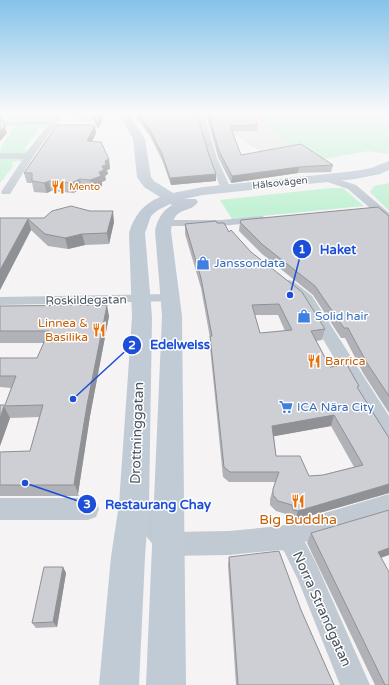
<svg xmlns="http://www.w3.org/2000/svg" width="389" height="685" viewBox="0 0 389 685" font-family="'Varela Round',sans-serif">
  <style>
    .education { fill: #e6e4e5 }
    .green { fill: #c3f1d5 }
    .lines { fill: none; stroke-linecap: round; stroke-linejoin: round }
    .street { fill: #c1cad2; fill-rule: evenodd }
    .secondary { fill: #c1cbd6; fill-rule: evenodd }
    .wall { fill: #b0b2b7; fill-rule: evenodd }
    .shaded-wall { fill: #909195 }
    .building { fill: #cdcfd5; stroke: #909195; fill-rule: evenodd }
    .labels { text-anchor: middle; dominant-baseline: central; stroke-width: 3; stroke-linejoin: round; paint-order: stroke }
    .far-street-label { font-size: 10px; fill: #4a5661; stroke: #fff }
    .far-food-label { font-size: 10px; fill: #c56008; stroke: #fff; text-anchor: start }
    .shop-label { font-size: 12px; fill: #366cbe; stroke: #fff; text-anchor: start }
    .street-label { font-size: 12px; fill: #4a5661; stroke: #fff }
    .food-label { font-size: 12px; fill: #c56008; stroke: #fff; text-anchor: end }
    .near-street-label { font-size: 14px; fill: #4a5661; stroke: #fff }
    .near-food-label { font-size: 14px; fill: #c56008; stroke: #fff }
    .leader { fill: none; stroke: #1d4ed8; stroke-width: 1.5 }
    .callout-dot { fill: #1d4ed8; stroke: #fff; stroke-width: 1.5 }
    .mark-label { font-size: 12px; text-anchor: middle; font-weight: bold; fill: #fff }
    .callout-label { font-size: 13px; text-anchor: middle; font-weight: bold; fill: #1d4ed8; stroke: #fff; stroke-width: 3; stroke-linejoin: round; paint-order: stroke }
  </style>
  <rect width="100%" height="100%" fill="#f5f3f3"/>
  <path class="education" d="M 218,114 L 261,114 L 262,118 L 280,139 L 294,147 L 269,155 L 252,147 L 238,136 L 215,136 Z"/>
  <g class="green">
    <path d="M 3,114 L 56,114 L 51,115 L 48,118 L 53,118 L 50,122 L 0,122 L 5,117 Z"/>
    <path d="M 261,114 L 389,114 L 389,152 L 388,154 L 368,151 L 324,159 C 318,155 313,157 307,154 C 292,149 264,130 261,114 Z"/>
    <path d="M 13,126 L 47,126 L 45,128 L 40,128 L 24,149 L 30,150 L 28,153 L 0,154 C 0,142 12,137 13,126 Z"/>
    <path d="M 0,158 L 24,158 L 22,161 L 13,162 L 11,164 L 14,165 L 0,183 Z"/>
    <path d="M 389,183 L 389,211 L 370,192 L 374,186 Z"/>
    <path d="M 331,188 L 343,188 L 364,206 L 232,219 L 220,200 Z"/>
  </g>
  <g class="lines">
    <g class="street">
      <path d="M 56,114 L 63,114 L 33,157 L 10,194 L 2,194 L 1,192 L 23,159 L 0,159 L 0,153 L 26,153 L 48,125 L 0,126 L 0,122 L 51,121 Z"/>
      <path d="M 72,114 L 82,114 L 93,120 L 86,122 Z"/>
      <path d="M 197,114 L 204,114 L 217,158 L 231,189 L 230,191 L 222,191 L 221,189 L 209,158 Z"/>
      <path d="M 325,175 L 356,185 L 389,213 L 389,222 L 385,221 L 348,189 L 322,180 L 320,178 Z"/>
      <path d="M 262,216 L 268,219 L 266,221 L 222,226 L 163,226 L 157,223 L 163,220 L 222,220 Z"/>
      <path d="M 288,280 L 293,281 L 312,296 L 389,416 L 389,441 L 382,439 L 301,302 L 281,284 L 283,281 Z"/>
      <path d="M 171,294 L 176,295 L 178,298 L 176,301 L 0,305 L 0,297 Z"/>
      <path d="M 134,493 L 142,497 L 172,532 L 229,531 L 281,526 L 389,494 L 389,516 L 305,542 L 316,563 L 370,685 L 340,685 L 298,580 L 284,551 L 280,550 L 229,555 L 167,556 L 159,552 L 126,511 L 123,504 L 126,497 Z"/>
      <path d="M 0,498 L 88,498 L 96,501 L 99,509 L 96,517 L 88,520 L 0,520 Z"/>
    </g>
    <path class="secondary" d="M 119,114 L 129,114 L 145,139 L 151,177 L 154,181 L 173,193 L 203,187 L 355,171 L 371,168 L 389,161 L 389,170 L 380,174 L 355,179 L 203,195 L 184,199 L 196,199 L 198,202 C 189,215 174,204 171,231 L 182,316 L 186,685 L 146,685 L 162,316 L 155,231 C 157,220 162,211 172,205 L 170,204 L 158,210 L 151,216 L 145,233 L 152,317 L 149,504 L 145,557 L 139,685 L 99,685 L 111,557 L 119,504 L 132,317 L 129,233 C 134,216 143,204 160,197 L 144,187 L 137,177 L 133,139 Z"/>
  </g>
  <g class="wall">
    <path d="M 90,114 L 111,114 L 104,116 L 98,129 Z"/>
    <path d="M 134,114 L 197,114 L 216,181 L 171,185 L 162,160 L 150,136 Z"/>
    <path d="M 206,114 L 252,114 L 258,125 L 257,131 L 232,131 L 241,155 L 333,165 L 331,172 L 298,173 L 231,183 L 218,157 Z"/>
    <path d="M 96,133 L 92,142 L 109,159 L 110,169 L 107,170 L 108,174 L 105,176 L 106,180 L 102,182 L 102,186 L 92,190 L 82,189 L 73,193 L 51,191 L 47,193 L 34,192 L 32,183 L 27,183 L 24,173 Z"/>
    <path d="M 389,216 L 389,413 L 363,373 L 345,338 L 341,338 L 313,295 L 262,254 L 239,231 L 240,222 Z"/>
    <path d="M 0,218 L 114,222 L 109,244 L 85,245 L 68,249 L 48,246 L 31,230 L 0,290 Z"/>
    <path d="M 217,223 L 229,232 L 325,329 L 322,340 L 316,341 L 330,367 L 358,389 L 389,438 L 389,493 L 295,520 L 290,519 L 289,515 L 276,511 L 270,505 L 270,499 L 275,482 L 229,482 L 223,477 L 210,347 L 210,338 L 201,288 L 185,234 L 185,224 ZM 255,315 L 278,315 L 285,331 L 260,333 ZM 331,426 L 354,467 L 323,475 L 309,476 L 276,456 L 274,436 Z"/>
    <path d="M 0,306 L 109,316 L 90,416 L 78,494 L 79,496 L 0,496 L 0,452 L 30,451 L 39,417 L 10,418 L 0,446 L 5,405 L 11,388 L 0,387 L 0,358 L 37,358 L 44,343 L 0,343 Z"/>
    <path d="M 311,533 L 381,558 L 389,685 L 375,685 L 307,543 Z"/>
    <path d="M 229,557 L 301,610 L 334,685 L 236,685 L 228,565 Z"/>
    <path d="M 63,567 L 66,573 L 57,627 L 36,628 L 32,623 Z"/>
  </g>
  <g class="shaded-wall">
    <path d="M 0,114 L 2,114 L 3,120 L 0,121 Z"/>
    <path d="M 101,114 L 111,114 L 104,116 L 98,129 L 97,123 Z"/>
    <path d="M 95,125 L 96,133 L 88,150 L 87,141 Z"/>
    <path d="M 5,126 L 7,133 L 0,141 L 0,132 Z"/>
    <path d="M 109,159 L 110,169 L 107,170 L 108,174 L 105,176 L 106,180 L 102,182 L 102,186 L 92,190 L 90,180 L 99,172 L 105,161 Z"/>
    <path d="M 299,167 L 298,173 L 231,183 L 232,176 Z"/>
    <path d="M 216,174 L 216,181 L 171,185 L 170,178 Z"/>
    <path d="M 80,179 L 82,189 L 73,193 L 71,183 Z"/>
    <path d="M 49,181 L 51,191 L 47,193 L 44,183 Z"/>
    <path d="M 113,211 L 114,222 L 109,244 L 107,233 Z"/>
    <path d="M 28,219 L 31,230 L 0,290 L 0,270 Z"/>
    <path d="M 82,234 L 85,245 L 68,249 L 65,238 Z"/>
    <path d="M 107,305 L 109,316 L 90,416 L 78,494 L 75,485 L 74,484 L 87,405 Z"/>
    <path d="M 4,406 L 10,418 L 0,446 L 0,418 Z"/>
    <path d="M 334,415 L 331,426 L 270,437 L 272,426 Z"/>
    <path d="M 389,484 L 389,493 L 295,520 L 298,511 Z"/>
    <path d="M 389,548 L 389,555 L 372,561 L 378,552 Z"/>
    <path d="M 63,567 L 66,573 L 57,627 L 53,622 Z"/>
  </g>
  <g class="building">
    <path d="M 93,114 L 101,114 L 97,123 Z"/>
    <path d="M 138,114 L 197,114 L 208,152 L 216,174 L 170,178 L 162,154 L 150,130 Z"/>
    <path d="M 208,114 L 252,114 L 258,125 L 230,126 L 241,155 L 301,144 L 333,165 L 299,167 L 232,176 L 219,151 Z"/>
    <path d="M 0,120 L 4,121 L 5,126 L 0,132 Z"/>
    <path d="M 57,125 L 95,125 L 87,141 L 101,142 L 107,155 L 109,159 L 105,161 L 106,165 L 102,166 L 104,170 L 99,172 L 101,176 L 90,180 L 80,179 L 71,183 L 49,181 L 44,183 L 32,181 L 32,173 L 24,173 Z"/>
    <path d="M 71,206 L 90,211 L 113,211 L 107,233 L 82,234 L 65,238 L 45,234 L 28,219 L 0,270 L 0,218 L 44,218 L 52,211 Z"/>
    <path d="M 378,207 L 389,216 L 389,396 L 367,363 L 348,328 L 344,328 L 315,286 L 263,245 L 240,222 L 241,220 Z"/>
    <path d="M 216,221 L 217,223 L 224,223 L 229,232 L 231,230 L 251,252 L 302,292 L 325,329 L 311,331 L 330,367 L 347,365 L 359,386 L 357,387 L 389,438 L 389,484 L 298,511 L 293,510 L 292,505 L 278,501 L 273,495 L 273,489 L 279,472 L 230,472 L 224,467 L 210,336 L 212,336 L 201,278 L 185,224 ZM 279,304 L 292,330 L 260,333 L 252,305 ZM 334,415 L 363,465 L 323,475 L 309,476 L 300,456 L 276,456 L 272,426 Z"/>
    <path d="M 107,305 L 87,405 L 74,484 L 75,485 L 0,485 L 0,452 L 30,451 L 43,405 L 4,406 L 0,418 L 0,405 L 5,405 L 16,376 L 0,376 L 0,358 L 37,358 L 49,331 L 0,331 L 0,306 Z"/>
    <path d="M 389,510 L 389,548 L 378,552 L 389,572 L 389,685 L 385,685 L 311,533 Z"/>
    <path d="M 279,551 L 301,610 L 334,685 L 238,685 L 229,557 Z"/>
    <path d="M 44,567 L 63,567 L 53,622 L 32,623 Z"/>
  </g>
  <linearGradient id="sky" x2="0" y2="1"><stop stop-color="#85c3ea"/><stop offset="0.54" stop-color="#fafafa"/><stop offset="1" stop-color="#fafafa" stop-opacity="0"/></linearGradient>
  <rect width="389" height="210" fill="url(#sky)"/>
  <defs>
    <g id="restaurant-bare" transform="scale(1.08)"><path d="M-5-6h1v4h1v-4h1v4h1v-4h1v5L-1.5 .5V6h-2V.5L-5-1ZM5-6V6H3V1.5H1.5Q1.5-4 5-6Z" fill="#e8710a" stroke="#fff" stroke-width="2.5" paint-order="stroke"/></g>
    <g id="shop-bare" transform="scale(1.08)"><path d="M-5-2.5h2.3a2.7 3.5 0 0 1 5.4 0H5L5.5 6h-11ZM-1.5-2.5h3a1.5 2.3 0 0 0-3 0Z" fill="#3f7fe0" stroke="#fff" stroke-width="2.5" paint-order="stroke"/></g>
    <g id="supermarket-bare" transform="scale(1.08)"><path d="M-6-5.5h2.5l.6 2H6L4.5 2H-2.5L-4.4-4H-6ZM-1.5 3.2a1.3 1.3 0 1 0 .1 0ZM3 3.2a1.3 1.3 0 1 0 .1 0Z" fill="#3f7fe0" stroke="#fff" stroke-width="2.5" paint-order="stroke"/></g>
  </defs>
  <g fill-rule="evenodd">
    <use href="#restaurant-bare" x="58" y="187"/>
    <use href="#shop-bare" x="203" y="263"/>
    <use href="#shop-bare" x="304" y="316"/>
    <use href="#restaurant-bare" x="99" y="330"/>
    <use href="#restaurant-bare" x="314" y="361"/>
    <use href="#supermarket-bare" x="286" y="407"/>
    <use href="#restaurant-bare" x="298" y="501"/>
  </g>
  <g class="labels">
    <g class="far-street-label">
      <text transform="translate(280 183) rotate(-6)">Hälsovägen</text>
    </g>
    <g class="far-food-label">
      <text x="69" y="187">Mento</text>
    </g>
    <g class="shop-label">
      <text x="214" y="263">Janssondata</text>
      <text x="315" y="316">Solid hair</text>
      <text x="297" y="407">ICA Nära City</text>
    </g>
    <g class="street-label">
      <text transform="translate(86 300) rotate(-1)">Roskildegatan</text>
    </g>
    <g class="food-label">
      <text x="88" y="323">Linnea &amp;<tspan x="88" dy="14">Basilika</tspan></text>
      <text x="325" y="361" text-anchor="start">Barrica</text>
    </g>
    <g class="near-street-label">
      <text transform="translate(137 433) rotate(-88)">Drottninggatan</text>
      <text transform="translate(322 609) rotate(66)">Norra Strandgatan</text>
    </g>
    <g class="near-food-label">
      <text x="298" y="519">Big Buddha</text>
    </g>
  </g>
  <path class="leader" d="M290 295L302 249M73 399L132 345M25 483L87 504"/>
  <g class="callout-dot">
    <circle cx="290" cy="295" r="4"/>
    <circle cx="73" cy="399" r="4"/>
    <circle cx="25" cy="483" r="4"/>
    <circle cx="302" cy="249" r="10"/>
    <circle cx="132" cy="345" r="10"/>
    <circle cx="87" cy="504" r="10"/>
  </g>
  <g class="mark-label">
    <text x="302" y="253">1</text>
    <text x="132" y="349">2</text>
    <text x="87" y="508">3</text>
  </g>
  <g class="callout-label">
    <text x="338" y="254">Haket</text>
    <text x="180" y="349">Edelweiss</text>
    <text x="158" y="509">Restaurang Chay</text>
  </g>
</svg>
